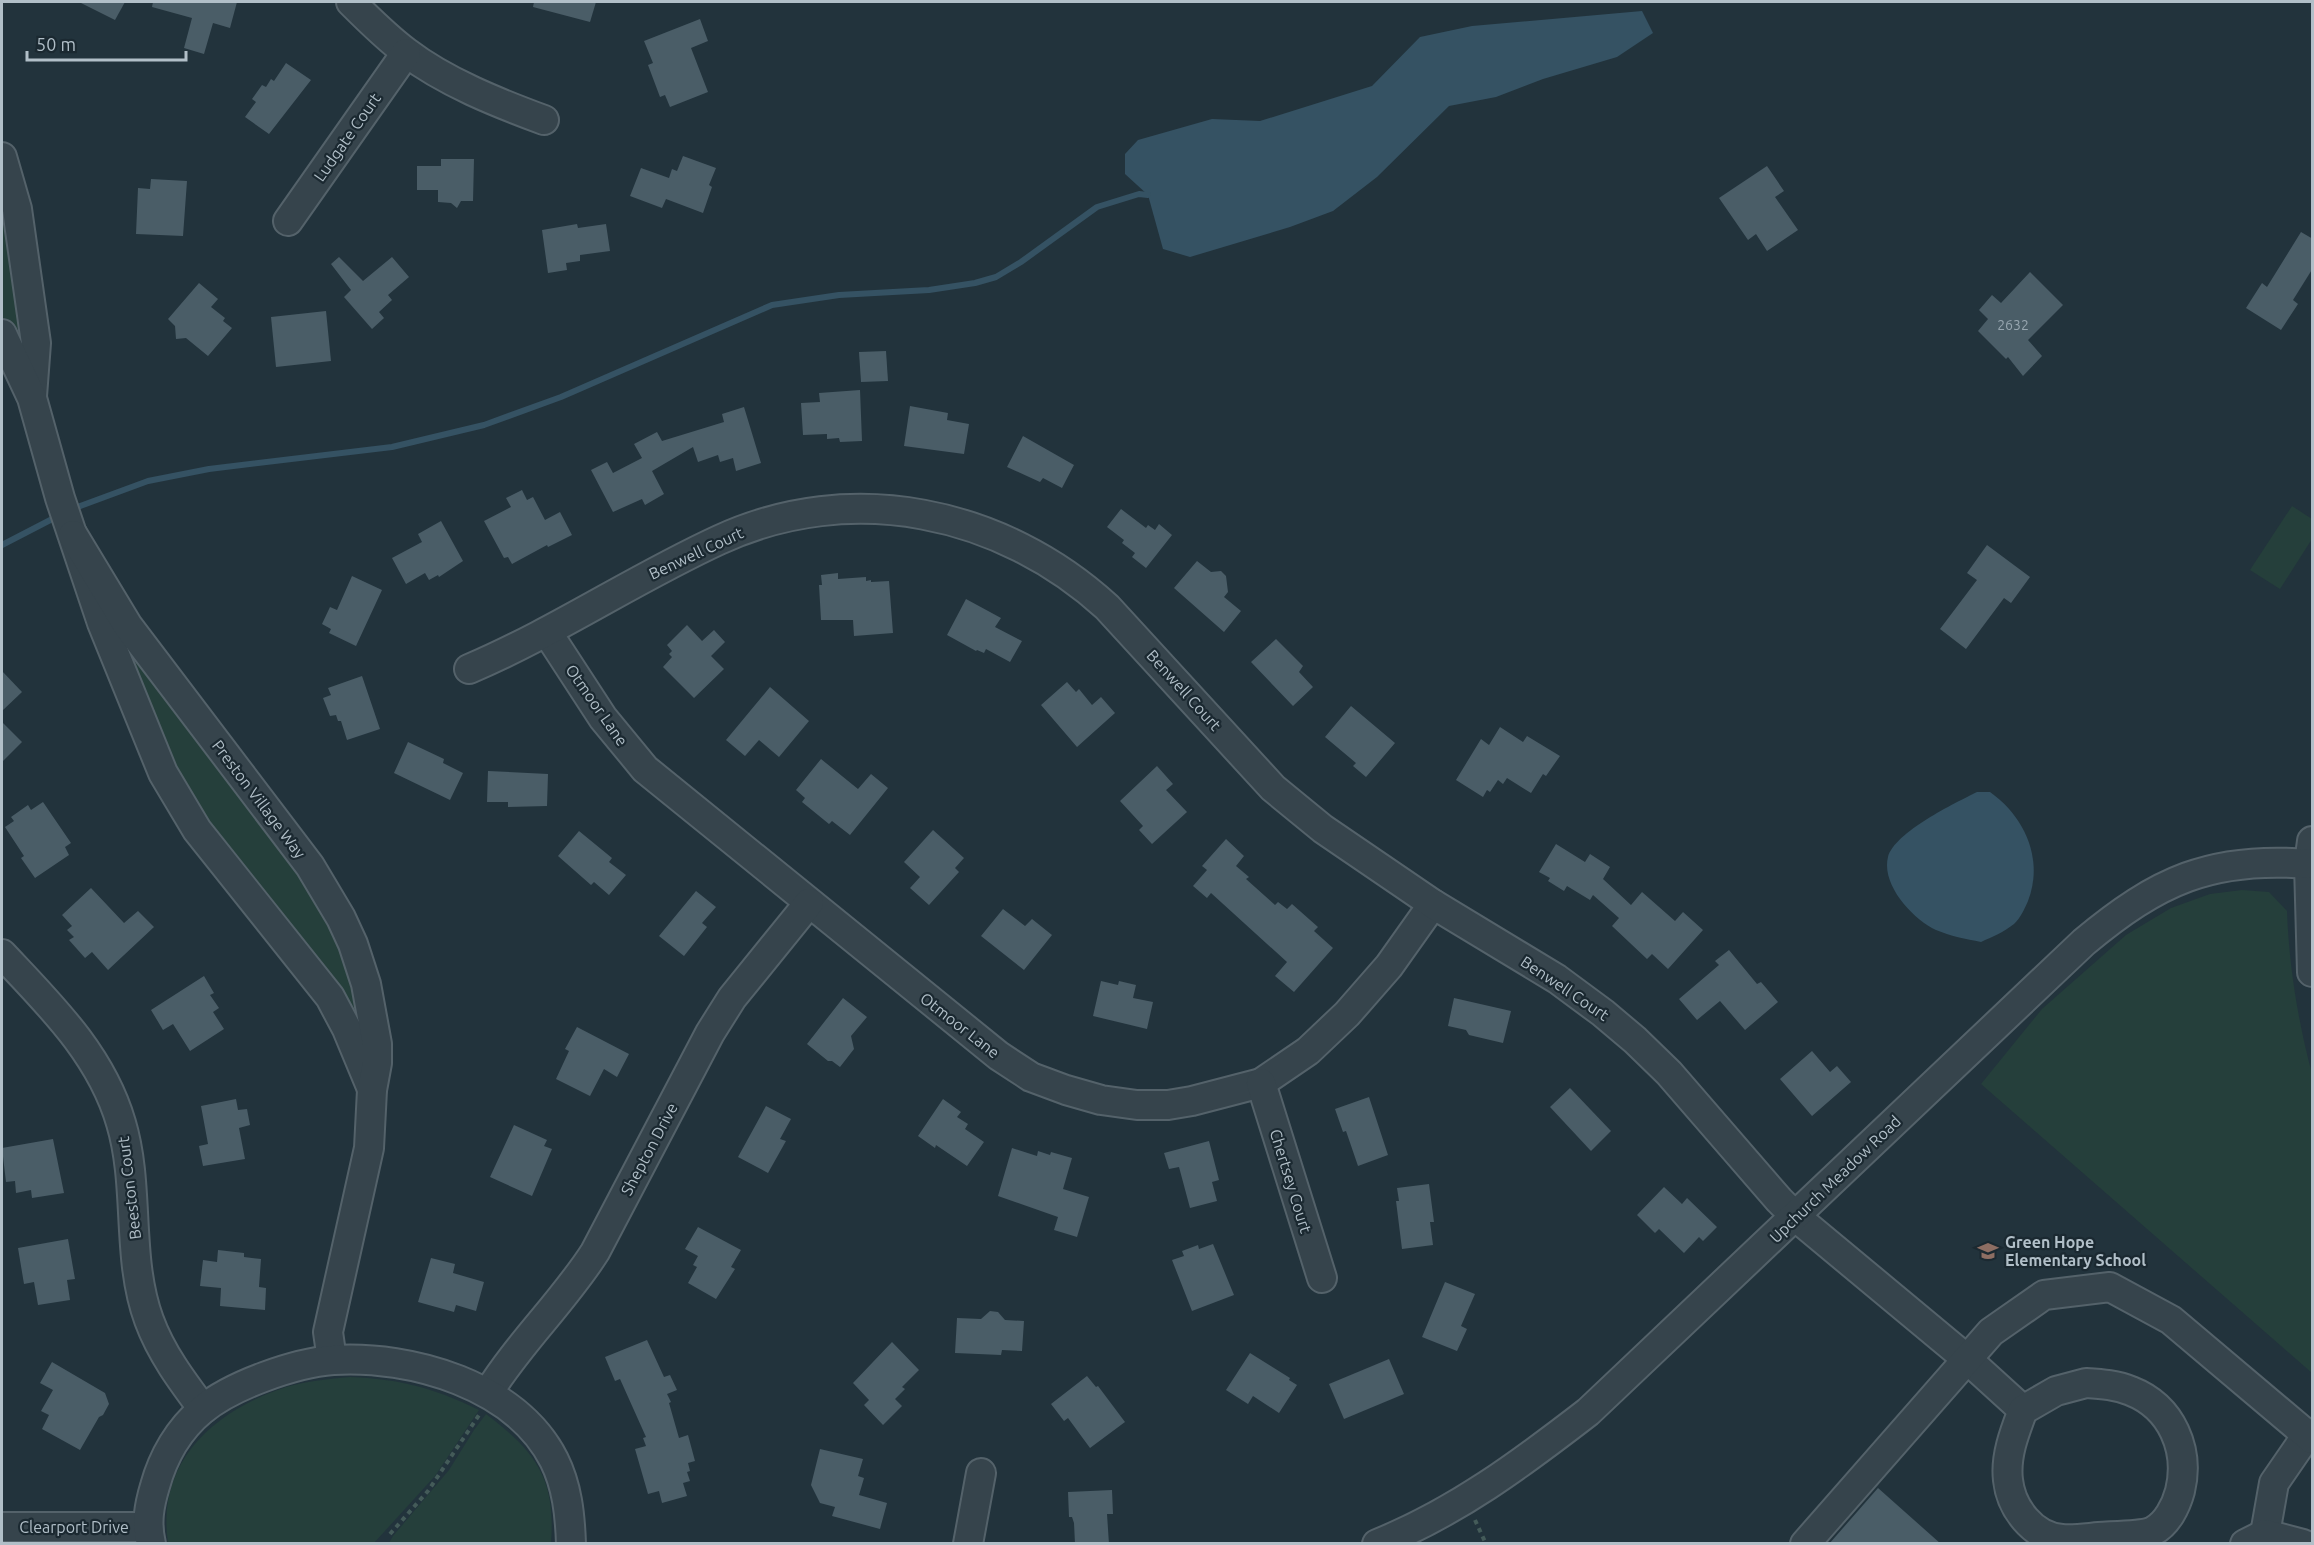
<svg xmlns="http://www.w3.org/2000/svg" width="2314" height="1545" viewBox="0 0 2314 1545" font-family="Ubuntu,sans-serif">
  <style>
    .green { fill: #253f3b }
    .water { fill: #355263 }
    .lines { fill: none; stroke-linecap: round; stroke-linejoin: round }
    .stream { stroke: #355263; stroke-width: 6 }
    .building { fill: #4a5d67 }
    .minor-casing { stroke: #54626a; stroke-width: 32 }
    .path { stroke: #445b59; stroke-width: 4; stroke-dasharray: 4.5 4.5; stroke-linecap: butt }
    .minor { stroke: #36444c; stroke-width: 28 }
    .labels { text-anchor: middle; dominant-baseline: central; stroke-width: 4.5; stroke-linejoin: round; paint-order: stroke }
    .number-label { font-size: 14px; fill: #97a6b0 }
    .street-label { font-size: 16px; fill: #b1bfc8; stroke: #1b2931 }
    .poi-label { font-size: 16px; font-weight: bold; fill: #b1bfc8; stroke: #1b2931; text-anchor: start }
  </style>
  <rect width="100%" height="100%" fill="#22333c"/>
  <g class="green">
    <path d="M 2,176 L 28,342 L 21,348 L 7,332 L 2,314 Z"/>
    <path d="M 2292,506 L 2312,519 L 2312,539 L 2280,589 L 2250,570 Z"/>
    <path d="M 115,615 L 208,742 L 343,938 L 372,1049 L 180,794 Z"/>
    <path d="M 2242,890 L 2269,892 L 2287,911 C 2289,966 2298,1021 2312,1074 L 2312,1373 L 1981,1084 L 2042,1009 L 2126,935 L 2171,908 L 2210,894 Z"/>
    <path d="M 350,1377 C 400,1379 434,1388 479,1410 L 435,1476 L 374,1543 L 168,1543 C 156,1461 214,1411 286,1387 C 307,1381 329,1379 350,1377 Z"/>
    <path d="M 486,1414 C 536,1452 556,1479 551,1543 L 389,1543 L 393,1536 L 449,1470 L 474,1430 Z"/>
  </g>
  <g class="water">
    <path d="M 1642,11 L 1653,33 L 1617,57 L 1543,79 L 1496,97 L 1449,106 L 1377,177 L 1333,211 L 1290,227 L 1190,257 L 1163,249 L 1148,195 L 1125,174 L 1125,154 L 1138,140 L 1212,119 L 1260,121 L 1372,86 L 1420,37 L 1472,26 Z"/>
    <path d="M 1977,792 L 1990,792 C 2025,817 2044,859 2028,901 C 2025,908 2020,919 2014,924 C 2004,932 1992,937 1981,942 C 1966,939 1950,936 1936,930 C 1913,919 1881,885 1888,857 C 1895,832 1955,803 1977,792 Z"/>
  </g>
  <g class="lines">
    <g class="stream">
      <path d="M 72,509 L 148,481 L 209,469 L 392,447 L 484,425 L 561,397 L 772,305 L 839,295 L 929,290 L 975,283 L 996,277 L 1021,262 L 1097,207 L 1139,194 L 1148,195"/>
      <path d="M 2,545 L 58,516"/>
    </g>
  </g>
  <g class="building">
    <path d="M 79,2 L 125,2 L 115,20 Z"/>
    <path d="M 153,2 L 237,2 L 230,28 L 213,23 L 204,54 L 184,48 L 192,18 L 152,7 Z"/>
    <path d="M 534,2 L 596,2 L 590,22 L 533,7 Z"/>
    <path d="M 700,19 L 708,41 L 691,48 L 708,92 L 670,107 L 665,95 L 660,97 L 648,65 L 653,63 L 644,41 Z"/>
    <path d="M 286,63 L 311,80 L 269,134 L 245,117 L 256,102 L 252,99 L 262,85 L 266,87 L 271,79 L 274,81 Z"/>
    <path d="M 683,156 L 716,168 L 709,185 L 712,187 L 703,213 L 666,199 L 662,208 L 630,196 L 641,168 L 669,178 L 672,169 L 677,171 Z"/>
    <path d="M 441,159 L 474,159 L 473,201 L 461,201 L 457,208 L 451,203 L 438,202 L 438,190 L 417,190 L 417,166 L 441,166 Z"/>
    <path d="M 1767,166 L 1784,191 L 1775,197 L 1798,230 L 1767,251 L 1756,234 L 1748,240 L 1719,198 Z"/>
    <path d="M 151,179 L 187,181 L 183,236 L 136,234 L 138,188 L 150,189 Z"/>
    <path d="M 577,224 L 578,228 L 606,224 L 610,251 L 580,255 L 580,261 L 566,263 L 567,270 L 548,273 L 542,230 Z"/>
    <path d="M 2301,232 L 2313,239 L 2313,268 L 2293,300 L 2298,304 L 2281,330 L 2246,308 L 2262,283 L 2267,287 Z"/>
    <path d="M 339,257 L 363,281 L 392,257 L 409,277 L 388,295 L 392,300 L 379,312 L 384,318 L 372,329 L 344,297 L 351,290 L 331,264 Z"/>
    <path d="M 2030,272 L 2063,305 L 2028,340 L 2042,356 L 2023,376 L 2008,357 L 2006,359 L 1978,331 L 1988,319 L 1979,310 L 1992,295 L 2001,303 Z"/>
    <path d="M 199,283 L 218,299 L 211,307 L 225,318 L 223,321 L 232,328 L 208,356 L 186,338 L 176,339 L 175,326 L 168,319 Z"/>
    <path d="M 326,311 L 331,361 L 276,367 L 271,317 Z"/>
    <path d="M 886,351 L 888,381 L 861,382 L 859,352 Z"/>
    <path d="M 860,390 L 862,441 L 840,442 L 839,438 L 827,439 L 827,434 L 803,435 L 801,403 L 820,402 L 819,393 Z"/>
    <path d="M 910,406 L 948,413 L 947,420 L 969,424 L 964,454 L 904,446 Z"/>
    <path d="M 744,407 L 761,463 L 736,471 L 733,458 L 720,462 L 718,455 L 698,462 L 693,447 L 652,471 L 664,494 L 645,505 L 642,499 L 613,512 L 591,470 L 607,462 L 613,473 L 642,458 L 634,444 L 657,432 L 662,441 L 724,422 L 722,414 Z"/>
    <path d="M 1023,436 L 1074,465 L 1062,488 L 1043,478 L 1040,482 L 1007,467 Z"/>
    <path d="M 522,490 L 527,500 L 533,497 L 545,520 L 560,512 L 572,535 L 548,547 L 547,545 L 512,564 L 508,557 L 504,558 L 484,521 L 511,507 L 506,498 Z"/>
    <path d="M 1121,509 L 1146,528 L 1148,525 L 1155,530 L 1159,524 L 1172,535 L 1146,568 L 1132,557 L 1135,553 L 1122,543 L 1124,540 L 1107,527 Z"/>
    <path d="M 441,521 L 463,561 L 439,577 L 438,575 L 429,580 L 425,573 L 406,584 L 392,558 L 422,542 L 418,534 Z"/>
    <path d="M 1987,545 L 2030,577 L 2011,603 L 2004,598 L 1966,649 L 1940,629 L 1977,580 L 1967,573 Z"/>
    <path d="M 1197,561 L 1211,572 L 1221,571 L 1226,576 L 1228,592 L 1224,597 L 1241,611 L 1224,632 L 1174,588 Z"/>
    <path d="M 838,573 L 838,579 L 866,577 L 866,581 L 871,580 L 871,582 L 889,581 L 893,633 L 854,636 L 853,620 L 821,620 L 819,585 L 822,585 L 821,575 Z"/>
    <path d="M 352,576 L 382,590 L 356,646 L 329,633 L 331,629 L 322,624 L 330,607 L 337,610 Z"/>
    <path d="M 966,599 L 1001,618 L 995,627 L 1022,641 L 1010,662 L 986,649 L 984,653 L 977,650 L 976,651 L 947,635 Z"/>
    <path d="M 687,625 L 702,641 L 714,630 L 725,642 L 711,656 L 724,669 L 694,698 L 663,667 L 672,657 L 669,654 L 672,651 L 667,645 Z"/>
    <path d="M 1276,639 L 1303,666 L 1299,672 L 1313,687 L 1293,706 L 1251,662 Z"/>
    <path d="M 2,671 L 22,692 L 2,711 Z"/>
    <path d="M 362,676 L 380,729 L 347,740 L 341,721 L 338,721 L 336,715 L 330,716 L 323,698 L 331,695 L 328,688 Z"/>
    <path d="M 1067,682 L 1076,692 L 1079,689 L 1092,705 L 1101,697 L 1115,713 L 1077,747 L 1041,705 Z"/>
    <path d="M 770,687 L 809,721 L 779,757 L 759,740 L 745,756 L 726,740 Z"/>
    <path d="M 1351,706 L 1395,743 L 1366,777 L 1353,766 L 1356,763 L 1325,737 Z"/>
    <path d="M 2,722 L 22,742 L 2,762 Z"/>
    <path d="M 1500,727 L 1523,742 L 1527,736 L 1560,756 L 1546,776 L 1543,774 L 1531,793 L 1507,778 L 1503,784 L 1498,780 L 1490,792 L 1487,790 L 1483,797 L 1456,780 L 1481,739 L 1489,745 Z"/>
    <path d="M 408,742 L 444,759 L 443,763 L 463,773 L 450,800 L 394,773 Z"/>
    <path d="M 821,759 L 858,789 L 871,774 L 888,788 L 850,835 L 832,821 L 829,824 L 802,802 L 805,798 L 796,790 Z"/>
    <path d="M 1157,766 L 1173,784 L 1166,790 L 1187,812 L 1152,844 L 1139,830 L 1143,826 L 1120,801 Z"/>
    <path d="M 488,771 L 548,774 L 547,806 L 508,807 L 508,802 L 487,802 Z"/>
    <path d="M 43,802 L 71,843 L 65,847 L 69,855 L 35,878 L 21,858 L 24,856 L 5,827 L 14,821 L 11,817 L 28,805 L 31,810 Z"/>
    <path d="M 933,830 L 964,858 L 955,868 L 959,872 L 929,905 L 910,888 L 920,877 L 904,862 Z"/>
    <path d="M 579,831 L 612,858 L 609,862 L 626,875 L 609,895 L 594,882 L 591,885 L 558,856 Z"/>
    <path d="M 1226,839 L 1244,856 L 1236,866 L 1249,877 L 1246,879 L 1275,905 L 1278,902 L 1287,909 L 1292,904 L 1318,927 L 1314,931 L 1333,948 L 1294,992 L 1275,976 L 1287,962 L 1211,893 L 1207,898 L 1193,886 L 1207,870 L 1202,866 Z"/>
    <path d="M 1556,844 L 1585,862 L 1590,854 L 1610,867 L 1603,879 L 1631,905 L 1642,892 L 1675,921 L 1683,912 L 1703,930 L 1668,969 L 1652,954 L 1647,959 L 1612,926 L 1619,918 L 1593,895 L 1590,900 L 1567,886 L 1564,891 L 1548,881 L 1550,878 L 1539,872 Z"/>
    <path d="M 91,888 L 124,923 L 138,911 L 154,927 L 108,970 L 92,952 L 85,958 L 69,940 L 74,937 L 67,930 L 72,926 L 62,915 Z"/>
    <path d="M 696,891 L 716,907 L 702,923 L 707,927 L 684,956 L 659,936 Z"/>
    <path d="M 1003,909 L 1025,926 L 1032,919 L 1052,935 L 1024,970 L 981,936 Z"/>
    <path d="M 1729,950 L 1757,984 L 1761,982 L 1778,1002 L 1745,1030 L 1720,1001 L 1697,1020 L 1679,999 L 1719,965 L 1715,961 Z"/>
    <path d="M 204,976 L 214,993 L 210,995 L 219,1008 L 213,1012 L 224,1029 L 190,1051 L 173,1024 L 163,1030 L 151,1010 Z"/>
    <path d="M 1101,981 L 1118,985 L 1119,981 L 1136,985 L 1133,998 L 1153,1002 L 1147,1029 L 1093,1016 Z"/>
    <path d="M 843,998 L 867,1017 L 851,1036 L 854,1049 L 840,1067 L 832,1061 L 828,1061 L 807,1044 Z"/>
    <path d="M 1454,998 L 1511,1011 L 1503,1043 L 1469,1035 L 1466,1030 L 1448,1026 Z"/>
    <path d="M 577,1027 L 629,1054 L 617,1077 L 604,1069 L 590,1096 L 556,1079 L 569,1051 L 565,1049 Z"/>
    <path d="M 1812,1051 L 1830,1072 L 1837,1066 L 1851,1082 L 1812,1116 L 1780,1079 Z"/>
    <path d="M 1570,1088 L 1611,1131 L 1591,1151 L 1550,1107 Z"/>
    <path d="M 1369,1097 L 1388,1155 L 1358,1166 L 1346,1131 L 1343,1132 L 1335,1109 Z"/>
    <path d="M 236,1099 L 238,1110 L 247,1109 L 250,1125 L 239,1128 L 245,1159 L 203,1166 L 199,1146 L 208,1144 L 201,1106 Z"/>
    <path d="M 943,1099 L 961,1112 L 957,1117 L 968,1124 L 965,1129 L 984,1142 L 967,1166 L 936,1145 L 935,1148 L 918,1136 Z"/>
    <path d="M 766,1106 L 791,1119 L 780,1139 L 786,1141 L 768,1173 L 738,1157 Z"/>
    <path d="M 514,1125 L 547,1140 L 544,1146 L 552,1149 L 532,1196 L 490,1177 Z"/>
    <path d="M 53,1139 L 64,1193 L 32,1198 L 31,1190 L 16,1193 L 15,1181 L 6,1182 L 2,1148 Z"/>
    <path d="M 1209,1141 L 1219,1180 L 1212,1182 L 1217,1201 L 1190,1208 L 1179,1167 L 1169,1169 L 1164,1153 Z"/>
    <path d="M 1012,1148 L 1037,1156 L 1038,1151 L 1050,1155 L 1051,1152 L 1072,1158 L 1063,1189 L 1089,1197 L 1077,1237 L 1054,1230 L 1058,1217 L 998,1196 Z"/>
    <path d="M 1429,1184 L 1434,1222 L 1430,1222 L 1433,1245 L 1402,1249 L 1396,1201 L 1399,1201 L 1397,1188 Z"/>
    <path d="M 1664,1187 L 1682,1204 L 1687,1198 L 1717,1227 L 1703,1241 L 1699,1237 L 1684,1253 L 1659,1229 L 1655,1233 L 1637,1215 Z"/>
    <path d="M 698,1227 L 741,1250 L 731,1267 L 735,1269 L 716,1299 L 688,1283 L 697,1267 L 693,1265 L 698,1256 L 685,1249 Z"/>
    <path d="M 68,1239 L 75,1279 L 67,1280 L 70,1300 L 38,1305 L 34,1282 L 24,1284 L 18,1248 Z"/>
    <path d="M 1213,1244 L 1234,1295 L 1192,1311 L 1172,1260 L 1184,1256 L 1182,1251 L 1198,1245 L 1199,1249 Z"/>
    <path d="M 218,1250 L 244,1253 L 244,1257 L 261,1259 L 259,1287 L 266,1288 L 265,1310 L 220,1306 L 221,1288 L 200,1286 L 203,1260 L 217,1262 Z"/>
    <path d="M 431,1258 L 455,1264 L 453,1273 L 484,1282 L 476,1311 L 456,1305 L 454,1312 L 418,1302 Z"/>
    <path d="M 1445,1282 L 1475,1294 L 1461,1326 L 1467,1329 L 1457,1351 L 1422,1337 Z"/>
    <path d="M 990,1311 L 998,1312 L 1005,1320 L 1024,1321 L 1022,1351 L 1002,1350 L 1001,1355 L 955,1353 L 957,1318 L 981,1319 Z"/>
    <path d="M 647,1340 L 664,1377 L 670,1375 L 677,1390 L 667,1394 L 671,1402 L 669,1403 L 679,1438 L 688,1435 L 695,1461 L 688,1463 L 690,1471 L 687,1472 L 690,1481 L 683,1483 L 687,1496 L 662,1503 L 659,1491 L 648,1494 L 635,1449 L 646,1446 L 643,1438 L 646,1437 L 620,1379 L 615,1381 L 605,1357 Z"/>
    <path d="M 892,1342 L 919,1370 L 902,1387 L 905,1389 L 895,1399 L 902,1406 L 883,1425 L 864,1405 L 869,1400 L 853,1383 Z"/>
    <path d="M 1250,1353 L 1290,1378 L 1289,1380 L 1297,1385 L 1279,1413 L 1253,1396 L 1248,1404 L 1226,1390 Z"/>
    <path d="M 1389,1359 L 1404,1394 L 1344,1419 L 1329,1384 Z"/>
    <path d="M 52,1362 L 105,1393 L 109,1404 L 103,1415 L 99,1417 L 80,1450 L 42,1429 L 49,1415 L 41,1411 L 53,1390 L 40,1383 Z"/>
    <path d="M 1087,1376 L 1096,1387 L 1098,1386 L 1125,1422 L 1090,1448 L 1068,1418 L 1064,1421 L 1051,1404 Z"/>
    <path d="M 820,1449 L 863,1459 L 858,1476 L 864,1478 L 859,1495 L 887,1503 L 880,1529 L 832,1516 L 835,1507 L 820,1503 L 811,1485 Z"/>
    <path d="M 1878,1488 L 1941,1544 L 1829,1544 Z"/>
    <path d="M 1112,1490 L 1113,1514 L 1107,1514 L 1109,1544 L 1075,1544 L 1074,1523 L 1072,1517 L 1069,1517 L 1068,1492 Z"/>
  </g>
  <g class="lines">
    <g class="minor-casing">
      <g id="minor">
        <path d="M 351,2 C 368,19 386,37 406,52 C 445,82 498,103 544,120"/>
        <path d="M 2,157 L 17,209 L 36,343 L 32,396"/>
        <path d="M 288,221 L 406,53"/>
        <path d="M 2,334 L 32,398 L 60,498 L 102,623 L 163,773 L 197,830 L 330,997 L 347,1029 L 372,1089"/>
        <path d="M 73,535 L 128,626 L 310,866 L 341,918 L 353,944 L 366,984 L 377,1044 L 377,1063 L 372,1090 L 369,1148 L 328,1332 L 332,1360"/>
        <path d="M 547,632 L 603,718 L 645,769 L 999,1056 L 1031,1077 L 1066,1090 L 1101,1100 L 1137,1105 L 1168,1105 L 1192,1101 L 1261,1083 L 1308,1051 L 1347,1014 L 1389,966 L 1433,904"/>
        <path d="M 469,669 C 556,632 634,579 719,540 C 851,479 1002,511 1107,607 L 1273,788 L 1323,829 L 1433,904 L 1557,979 L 1603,1013 L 1635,1040 L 1669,1073 L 1779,1200 L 1796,1217 L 1968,1360 L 2023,1410"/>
        <path d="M 2312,841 L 2309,864 L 2312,972"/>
        <path d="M 2,954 C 49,1004 101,1054 121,1123 C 140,1186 126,1258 149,1320 C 161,1353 182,1381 203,1409"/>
        <path d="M 1261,1083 L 1322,1278"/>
        <path d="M 2086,1383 C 2102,1384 2117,1385 2131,1391 C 2172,1407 2190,1450 2180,1491 C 2176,1506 2167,1524 2153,1531 C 2144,1536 2110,1536 2099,1537 C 2087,1538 2074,1540 2062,1539 C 2033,1537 2011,1508 2008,1480 C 2005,1456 2015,1431 2023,1410 L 2056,1391 Z"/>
        <path d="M 488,1393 C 519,1343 563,1302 595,1252 L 710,1033 L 732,998 L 809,903"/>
        <path d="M 2,1527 L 147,1527"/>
        <path d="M 2265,1534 L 2274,1483 L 2307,1435"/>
        <path d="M 151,1544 C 146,1523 149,1506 155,1486 C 163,1457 179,1429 202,1410 C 232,1385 295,1363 333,1360 C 411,1355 516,1385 554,1460 C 567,1486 570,1514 571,1544"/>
        <path d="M 968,1544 L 981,1473"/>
        <path d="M 1377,1544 C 1455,1513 1522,1463 1588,1412 L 2084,942 C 2157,881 2211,856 2309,864"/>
        <path d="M 1805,1544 L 1991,1332 L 2044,1295 L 2110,1287 L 2171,1320 L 2312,1439"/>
        <path d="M 2245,1544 L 2265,1534 L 2303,1544"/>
      </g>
    </g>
    <g class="path">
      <path d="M 1475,1520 L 1486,1544"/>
      <path d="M 390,1534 L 428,1491 L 479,1415"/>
    </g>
    <use href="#minor" class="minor"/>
  </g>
  <defs>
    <g id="school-bare" transform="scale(1.62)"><path d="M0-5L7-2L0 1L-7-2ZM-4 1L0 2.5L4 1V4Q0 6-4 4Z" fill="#8d6e63" stroke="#1b2931" stroke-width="2.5" paint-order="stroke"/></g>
  </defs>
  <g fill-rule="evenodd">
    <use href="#school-bare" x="1988" y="1251"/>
  </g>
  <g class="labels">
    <g class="number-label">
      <text x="2013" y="325">2632</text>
    </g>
    <g class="street-label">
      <text transform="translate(347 137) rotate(-55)">Ludgate Court</text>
      <text transform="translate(696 553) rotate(-25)">Benwell Court</text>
      <text transform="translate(1184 690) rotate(48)">Benwell Court</text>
      <text transform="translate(597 705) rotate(55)">Otmoor Lane</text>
      <text transform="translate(259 799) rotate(53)">Preston Village Way</text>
      <text transform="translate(1565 988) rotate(34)">Benwell Court</text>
      <text transform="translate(960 1025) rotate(38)">Otmoor Lane</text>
      <text transform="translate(649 1149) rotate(-62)">Shepton Drive</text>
      <text transform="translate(1835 1179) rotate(-44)">Upchurch Meadow Road</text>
      <text transform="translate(1291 1181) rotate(73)">Chertsey Court</text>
      <text transform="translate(129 1188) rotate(-97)">Beeston Court</text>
      <text x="74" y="1527">Clearport Drive</text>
    </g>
    <g class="poi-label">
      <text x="2005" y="1242">Green Hope<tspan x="2005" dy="18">Elementary School</tspan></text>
    </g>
  </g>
  <rect width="2314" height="1545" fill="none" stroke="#b1bfc8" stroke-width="6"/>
  <path d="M27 51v9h159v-9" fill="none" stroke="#b1bfc8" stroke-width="3"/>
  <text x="36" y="51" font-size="18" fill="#b1bfc8" stroke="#1b2931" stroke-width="4.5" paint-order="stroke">50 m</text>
</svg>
